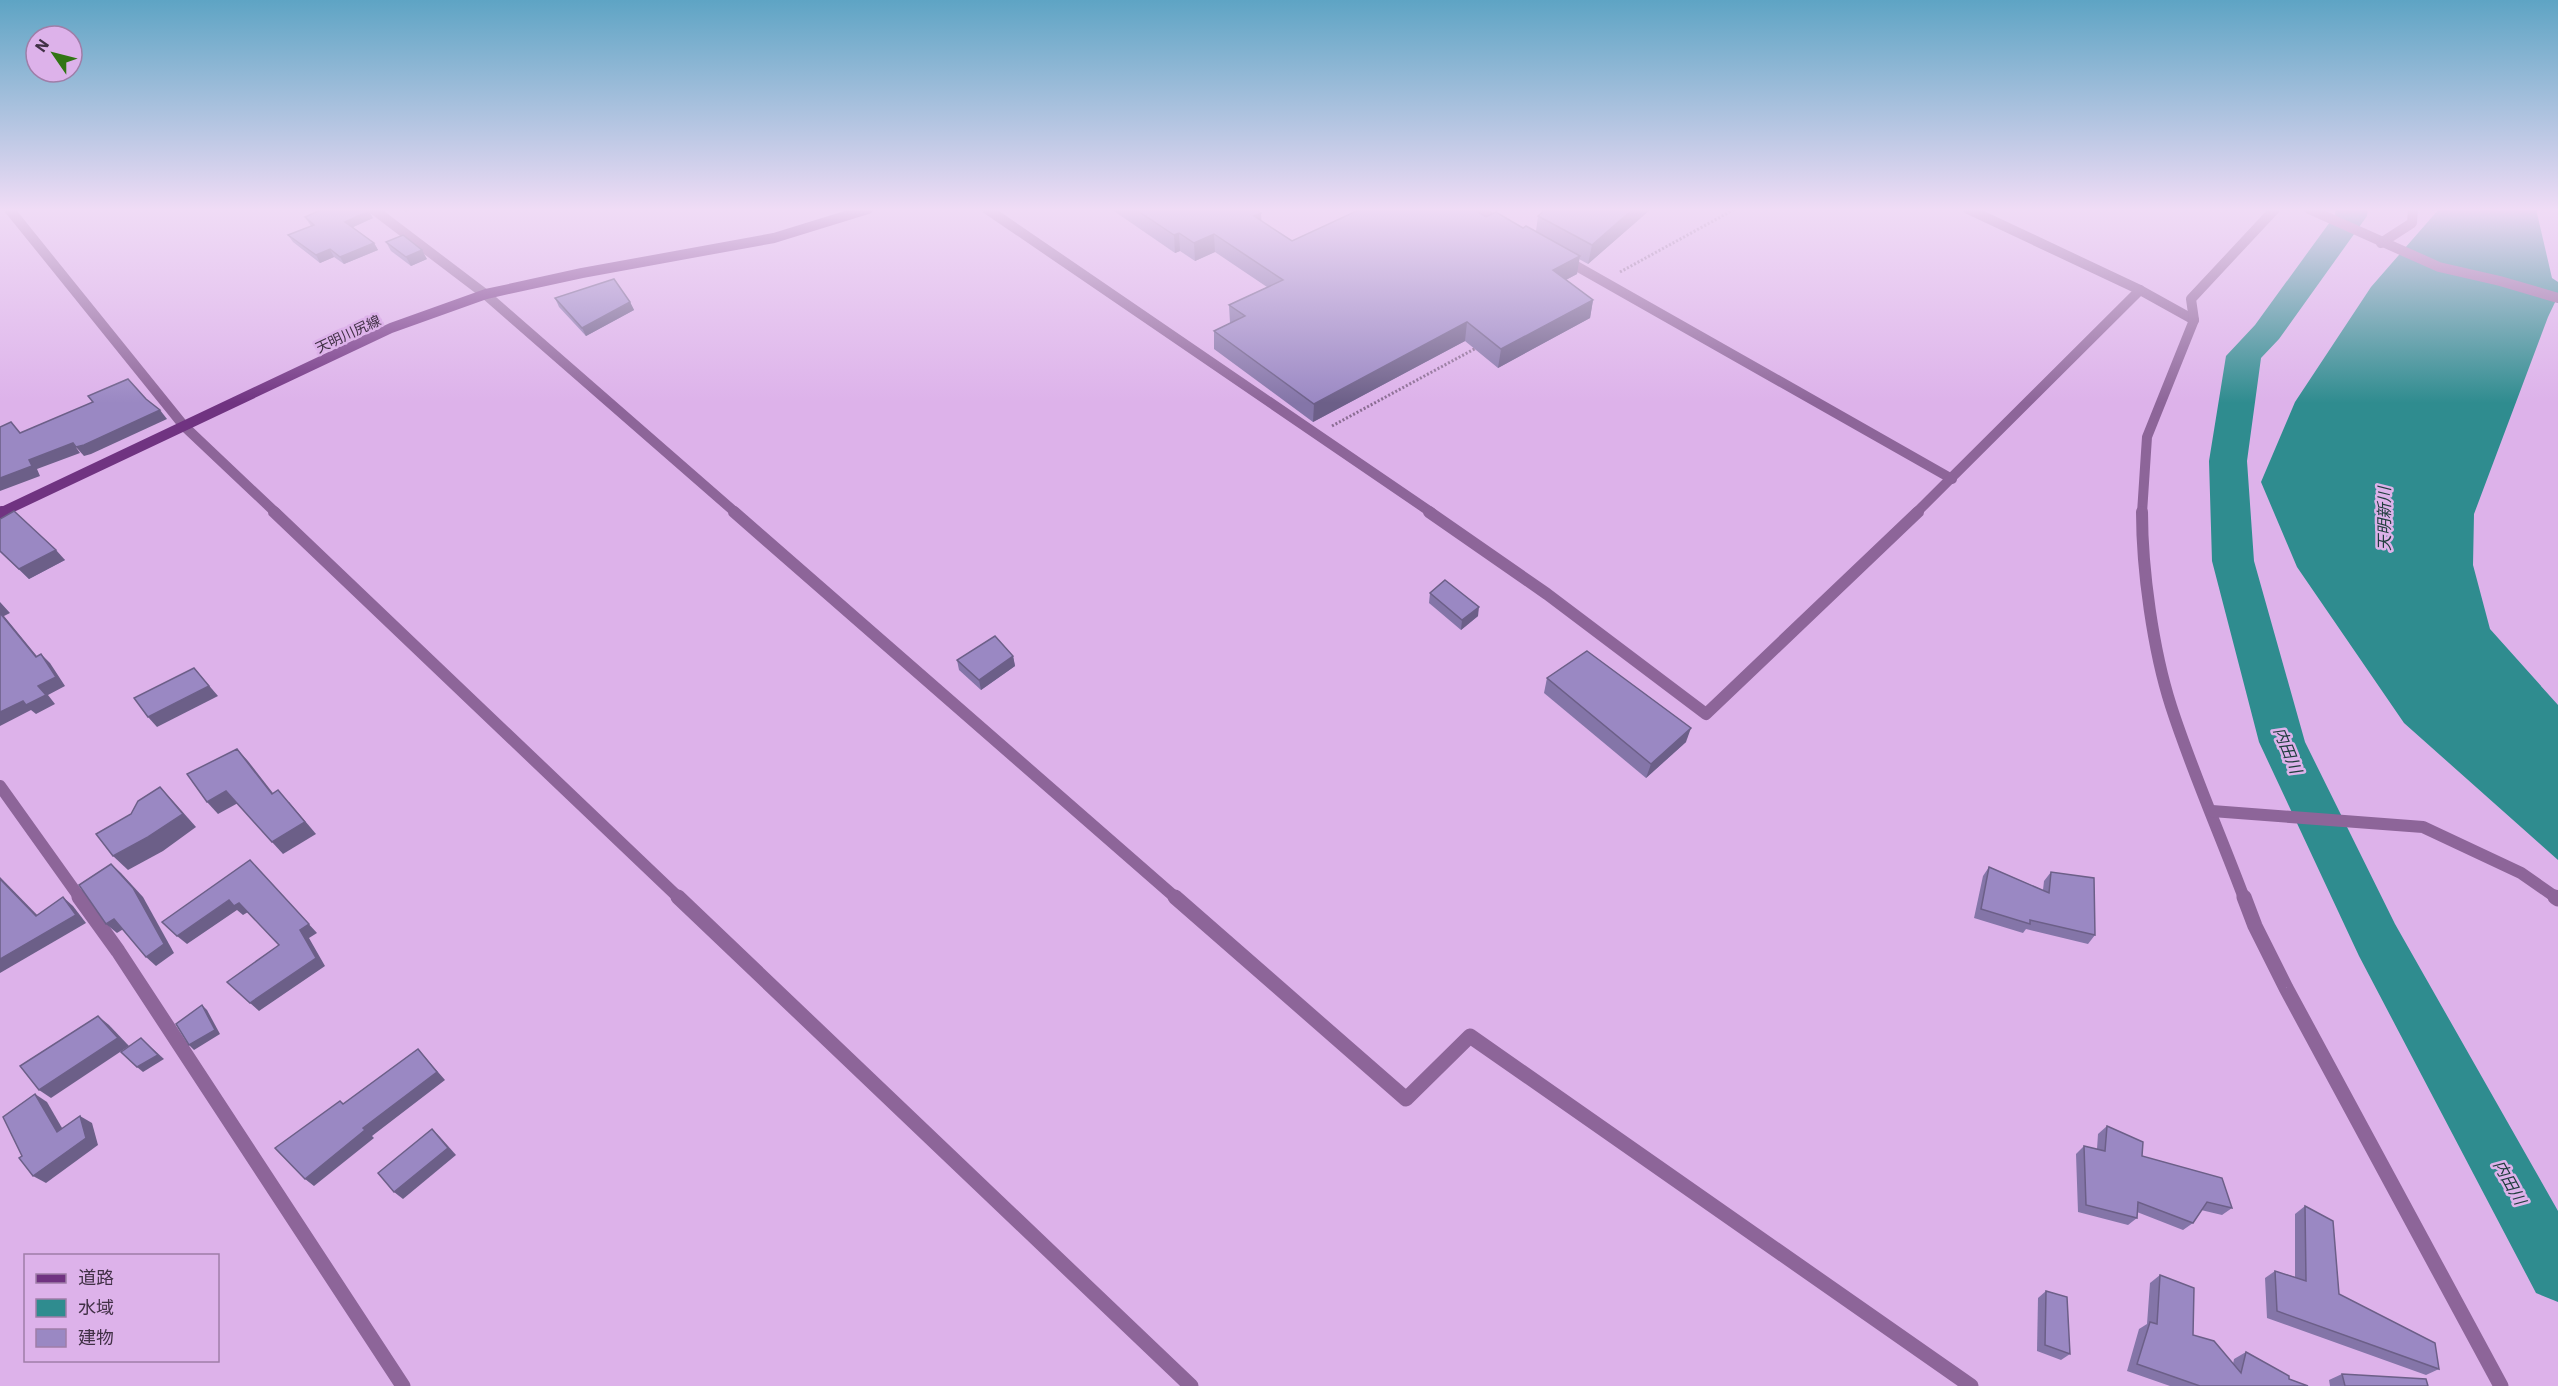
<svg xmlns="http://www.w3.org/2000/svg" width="2558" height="1386" viewBox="0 0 2558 1386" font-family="'IBM Plex Sans','Noto Sans JP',sans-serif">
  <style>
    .water { fill: #2f8c8f }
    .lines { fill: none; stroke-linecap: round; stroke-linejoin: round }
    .river { fill: #2f8c8f; fill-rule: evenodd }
    .path { stroke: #8b6d93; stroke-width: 3; stroke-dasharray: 2 2; stroke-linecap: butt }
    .minor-far2 { stroke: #8d6599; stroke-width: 10 }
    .minor-far1 { stroke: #8d6599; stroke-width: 12 }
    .minor { stroke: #8d6599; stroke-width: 15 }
    .secondary-far1 { stroke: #703381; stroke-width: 10 }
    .secondary { stroke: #703381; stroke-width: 12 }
    .wall { fill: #8475a8 }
    .shaded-wall { fill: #6c5f88 }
    .building { fill: #9a88c3; stroke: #6c5f88; stroke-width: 1.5 }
    .labels { text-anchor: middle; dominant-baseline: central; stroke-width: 5; stroke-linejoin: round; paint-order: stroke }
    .far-street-label { font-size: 14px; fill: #413046; stroke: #ddb2ea }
    .water-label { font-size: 16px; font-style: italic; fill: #223e3f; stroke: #ddb2ea }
  </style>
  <rect width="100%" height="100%" fill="#ddb2ea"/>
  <path class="water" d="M 2439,209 L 2536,209 L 2552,278 L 2558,282 L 2558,296 L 2548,317 L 2474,514 L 2473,565 L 2490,629 L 2558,705 L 2558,860 L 2404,723 L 2297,567 L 2261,482 L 2295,402 L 2371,287 Z"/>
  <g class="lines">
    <path class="river" d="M 2336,209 L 2368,209 L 2367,216 L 2279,339 L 2261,358 L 2247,461 L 2254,561 L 2305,742 L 2395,924 L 2558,1211 L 2558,1302 L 2536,1293 L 2359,956 L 2259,742 L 2212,561 L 2209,461 L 2226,356 L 2255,325 L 2335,215 Z"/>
    <g class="path">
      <path d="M 1620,272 L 1735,209"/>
      <path d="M 1332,426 L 1478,347"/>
    </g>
    <g class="minor-far2">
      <path d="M 9,209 L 184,426 L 276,513"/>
      <path d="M 373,209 L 485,294 L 736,513"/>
      <path d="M 987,209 L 1432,513"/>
      <path d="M 1477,209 L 1502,224"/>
      <path d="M 1968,209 L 2140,290 L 2194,320"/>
      <path d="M 2309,209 L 2439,267 L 2500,281 L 2558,298"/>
      <path d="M 2381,243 L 2412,223 L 2413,209"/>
      <path d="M 1564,259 L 1952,479"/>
      <path d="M 1916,513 L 2140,290"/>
      <path d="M 2142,513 L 2147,437 L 2194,320 L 2191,299 L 2275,209"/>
    </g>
    <g class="minor-far1">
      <path d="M 274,512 L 679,898"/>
      <path d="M 734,512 L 1176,898"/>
      <path d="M 1429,512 L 1547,594 L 1706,714 L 1918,512"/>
      <path d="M 2142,512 C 2142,570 2153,650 2171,706 C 2192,771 2220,834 2244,898"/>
      <path d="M 0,786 L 80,898"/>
      <path d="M 2212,811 L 2423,827 L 2521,873 L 2557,898"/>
    </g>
    <g class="minor">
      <path d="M 79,897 L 118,951 L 403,1386"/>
      <path d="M 678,897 L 1191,1386"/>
      <path d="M 1175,897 L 1406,1099 L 1470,1036 L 1971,1386"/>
      <path d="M 2244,897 L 2255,926 L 2286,988 L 2501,1386"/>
      <path d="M 2555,897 L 2558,899"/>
    </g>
    <path class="secondary-far1" d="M 0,513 L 391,328 L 486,294 L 582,273 L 774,238 L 868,209"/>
    <path class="secondary" d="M 0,513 L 2,512"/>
  </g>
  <g class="wall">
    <path d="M 1111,209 L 1256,209 L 1261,213 L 1261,221 L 1292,241 L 1486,217 L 1536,231 L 1538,216 L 1651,209 L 1588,264 L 1579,259 L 1577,274 L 1566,280 L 1593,300 L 1590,318 L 1498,368 L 1465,341 L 1313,422 L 1214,349 L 1214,331 L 1230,323 L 1229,305 L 1267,287 L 1215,252 L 1195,261 L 1180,251 L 1175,253 Z"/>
    <path d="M 305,217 L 373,218 L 353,227 L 374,243 L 378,250 L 344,264 L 334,257 L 320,263 L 293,242 L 288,235 L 311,226 Z"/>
    <path d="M 386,242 L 427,259 L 411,266 L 391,251 Z"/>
    <path d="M 555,298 L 630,302 L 634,310 L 586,336 L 559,307 Z"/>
    <path d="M 0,519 L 65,560 L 29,579 L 0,552 Z"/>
    <path d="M 1430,593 L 1478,616 L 1461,630 L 1429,603 Z"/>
    <path d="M 1013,656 L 1015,666 L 981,690 L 959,670 L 957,660 Z"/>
    <path d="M 1547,678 L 1686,742 L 1646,778 L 1544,693 Z"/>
    <path d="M 1989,867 L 2043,890 L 2044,881 L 2051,872 L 2095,935 L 2088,944 L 2026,929 L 2023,933 L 1974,918 L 1983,876 Z"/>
    <path d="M 2107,1126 L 2142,1156 L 2232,1208 L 2222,1215 L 2201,1210 L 2193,1223 L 2183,1230 L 2137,1212 L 2137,1218 L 2128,1225 L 2078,1212 L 2076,1154 L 2084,1146 L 2097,1149 L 2098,1134 Z"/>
    <path d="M 2305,1206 L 2339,1294 L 2439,1369 L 2426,1375 L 2267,1318 L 2265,1278 L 2275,1271 L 2295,1277 L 2295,1214 Z"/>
    <path d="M 2160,1275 L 2193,1335 L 2233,1364 L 2234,1359 L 2246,1352 L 2289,1379 L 2308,1386 L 2170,1386 L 2127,1371 L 2139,1329 L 2147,1324 L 2150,1283 Z"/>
    <path d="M 2046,1291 L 2070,1354 L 2061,1360 L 2037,1351 L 2038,1298 Z"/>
    <path d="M 2342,1374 L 2428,1386 L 2330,1386 L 2329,1380 Z"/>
  </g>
  <g class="shaded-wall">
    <path d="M 404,209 L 412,209 L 405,212 Z"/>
    <path d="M 1633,209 L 1651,209 L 1588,264 L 1592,245 Z"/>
    <path d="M 369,211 L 373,218 L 349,229 L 345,222 Z"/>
    <path d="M 1261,213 L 1262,231 L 1254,216 Z"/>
    <path d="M 1179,233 L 1180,251 L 1175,253 L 1174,235 Z"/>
    <path d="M 1214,234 L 1215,252 L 1195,261 L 1194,243 Z"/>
    <path d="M 374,243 L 378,250 L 344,264 L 340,257 Z"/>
    <path d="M 330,249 L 334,257 L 320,263 L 316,255 Z"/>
    <path d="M 422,250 L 427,259 L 411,266 L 406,257 Z"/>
    <path d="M 1580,256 L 1577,274 L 1550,288 L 1553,270 Z"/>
    <path d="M 1593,300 L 1590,318 L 1498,368 L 1501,349 Z"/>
    <path d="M 630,302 L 634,310 L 586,336 L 582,328 Z"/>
    <path d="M 1467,322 L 1465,341 L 1313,422 L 1314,404 Z"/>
    <path d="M 160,410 L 167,419 L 91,454 L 84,456 L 76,447 Z"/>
    <path d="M 73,443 L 80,453 L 37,469 L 40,476 L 0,491 L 0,478 L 29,460 Z"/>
    <path d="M 56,550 L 65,560 L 29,579 L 19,569 Z"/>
    <path d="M 0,602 L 10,613 L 4,616 L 45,666 L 36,657 L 0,613 Z"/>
    <path d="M 1479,607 L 1478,616 L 1461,630 L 1462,620 Z"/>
    <path d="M 41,654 L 50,663 L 65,686 L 48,695 L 55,704 L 36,714 L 31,710 L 0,726 L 0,712 L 38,686 Z"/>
    <path d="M 1013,656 L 1015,666 L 981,690 L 979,680 Z"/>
    <path d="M 194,668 L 218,696 L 157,727 L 148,717 Z"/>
    <path d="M 1691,728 L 1686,742 L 1646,778 L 1651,764 Z"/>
    <path d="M 237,749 L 248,761 L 283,806 L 272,794 Z"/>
    <path d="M 160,787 L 173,801 L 196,827 L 163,851 L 128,870 L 113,856 Z"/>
    <path d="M 226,791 L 238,803 L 218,814 L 207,802 Z"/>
    <path d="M 289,802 L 316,834 L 283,854 L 272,842 Z"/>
    <path d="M 111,864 L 121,873 L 143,897 L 174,953 L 156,966 L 146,957 Z"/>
    <path d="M 259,870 L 317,933 L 309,938 L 325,966 L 259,1011 L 250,1003 L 316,958 Z"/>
    <path d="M 0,877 L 47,925 L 36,916 L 0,879 Z"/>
    <path d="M 63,897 L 73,906 L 86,923 L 0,973 L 0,959 Z"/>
    <path d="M 229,900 L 239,903 L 248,912 L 243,915 L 237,910 L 187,944 L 177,936 Z"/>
    <path d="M 114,919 L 125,928 L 117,933 L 106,924 Z"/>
    <path d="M 202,1005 L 207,1010 L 220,1034 L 194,1050 L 189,1045 Z"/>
    <path d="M 98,1016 L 109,1025 L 129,1046 L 51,1098 L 39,1090 Z"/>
    <path d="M 141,1038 L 164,1059 L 143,1072 L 137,1067 Z"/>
    <path d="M 418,1049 L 445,1080 L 372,1136 L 374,1138 L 314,1186 L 305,1179 L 363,1128 Z"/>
    <path d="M 35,1094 L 47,1102 L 69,1140 L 57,1132 Z"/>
    <path d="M 80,1116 L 92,1123 L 98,1145 L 46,1183 L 33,1176 Z"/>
    <path d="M 432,1129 L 440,1137 L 456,1155 L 403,1199 L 394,1192 Z"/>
  </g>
  <g class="building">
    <path d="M 323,209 L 368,209 L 369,211 L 345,222 L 374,243 L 340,257 L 330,249 L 316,255 L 288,235 L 314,225 L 305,217 Z"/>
    <path d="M 1135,209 L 1256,209 L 1261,213 L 1254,216 L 1292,241 L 1361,209 L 1473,209 L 1486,217 L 1496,212 L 1523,228 L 1526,226 L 1580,256 L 1553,270 L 1593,300 L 1501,349 L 1467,322 L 1314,404 L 1214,331 L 1245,316 L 1229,305 L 1283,280 L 1214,234 L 1194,243 L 1179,233 L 1174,235 Z"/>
    <path d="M 1546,209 L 1633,209 L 1592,245 L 1538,216 Z"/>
    <path d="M 403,235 L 422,250 L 406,257 L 386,242 Z"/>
    <path d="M 614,279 L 630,302 L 582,328 L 555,298 Z"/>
    <path d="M 128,379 L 146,399 L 160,410 L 84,445 L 76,447 L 73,443 L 29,460 L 32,466 L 0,478 L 0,427 L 11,422 L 20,433 L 93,402 L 88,396 Z"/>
    <path d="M 14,511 L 56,550 L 19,569 L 0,551 L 0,519 Z"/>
    <path d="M 1445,580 L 1479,607 L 1462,620 L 1430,593 Z"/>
    <path d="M 0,613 L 36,657 L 41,654 L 56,677 L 38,686 L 46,695 L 26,705 L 23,701 L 0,712 Z"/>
    <path d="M 995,636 L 1013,656 L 979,680 L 957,660 Z"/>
    <path d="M 1587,651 L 1691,728 L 1651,764 L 1547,678 Z"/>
    <path d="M 194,668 L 209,686 L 148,717 L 134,698 Z"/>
    <path d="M 237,749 L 272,794 L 278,790 L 305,822 L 272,842 L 226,791 L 207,802 L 187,774 Z"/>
    <path d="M 160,787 L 183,814 L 148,837 L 113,856 L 96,834 L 131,814 L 138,801 Z"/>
    <path d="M 250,860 L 309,924 L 300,930 L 316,958 L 250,1003 L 227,982 L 279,945 L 239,903 L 234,906 L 229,900 L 177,936 L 162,922 Z"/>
    <path d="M 111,864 L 133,888 L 164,944 L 146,957 L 114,919 L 106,924 L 79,885 Z"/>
    <path d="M 1989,867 L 2049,893 L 2051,872 L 2094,878 L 2095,935 L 2030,920 L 2030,924 L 1981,909 Z"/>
    <path d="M 0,879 L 36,916 L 63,897 L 76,915 L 0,959 Z"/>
    <path d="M 202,1005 L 215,1030 L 189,1045 L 176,1024 Z"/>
    <path d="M 98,1016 L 118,1038 L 39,1090 L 20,1066 Z"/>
    <path d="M 141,1038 L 158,1055 L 137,1067 L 121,1052 Z"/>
    <path d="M 418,1049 L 437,1072 L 363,1128 L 365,1130 L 305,1179 L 275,1148 L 340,1101 L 343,1104 Z"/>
    <path d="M 35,1094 L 57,1132 L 80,1116 L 86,1138 L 33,1176 L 19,1158 L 22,1156 L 3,1117 Z"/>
    <path d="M 2107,1126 L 2143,1142 L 2142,1156 L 2222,1178 L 2232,1208 L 2207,1202 L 2193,1223 L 2138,1202 L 2137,1218 L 2086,1205 L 2084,1146 L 2105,1151 Z"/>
    <path d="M 432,1129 L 448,1148 L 394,1192 L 378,1173 Z"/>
    <path d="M 2305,1206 L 2333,1221 L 2339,1294 L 2435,1343 L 2439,1369 L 2277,1311 L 2275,1271 L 2306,1281 Z"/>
    <path d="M 2160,1275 L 2194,1288 L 2193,1335 L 2214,1341 L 2241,1373 L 2246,1352 L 2289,1376 L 2289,1379 L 2308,1386 L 2200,1386 L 2137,1364 L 2150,1322 L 2157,1324 Z"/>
    <path d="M 2046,1291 L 2067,1297 L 2070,1354 L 2045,1345 Z"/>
    <path d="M 2342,1374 L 2426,1379 L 2428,1386 L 2345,1386 Z"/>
  </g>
  <linearGradient id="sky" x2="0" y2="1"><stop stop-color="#5ea4c4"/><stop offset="0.52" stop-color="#f0dcf6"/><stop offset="1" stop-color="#f0dcf6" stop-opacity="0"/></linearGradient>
  <rect width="2558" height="403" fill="url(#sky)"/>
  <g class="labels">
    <g class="far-street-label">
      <text transform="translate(348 334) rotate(-25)">天明川尻線</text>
    </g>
    <g class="water-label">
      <text transform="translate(2384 519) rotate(-90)">天明新川</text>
      <text transform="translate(2288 750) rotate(68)">内田川</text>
      <text transform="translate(2510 1182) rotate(61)">内田川</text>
    </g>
  </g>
  <rect x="24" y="1254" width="195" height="108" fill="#ddb2ea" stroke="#9f7ea8" stroke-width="1.5"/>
  <rect x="36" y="1274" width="30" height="9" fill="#703381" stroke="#9f7ea8" stroke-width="1.5"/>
  <text x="78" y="1284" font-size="18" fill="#413046">道路</text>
  <rect x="36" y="1299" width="30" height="18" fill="#2f8c8f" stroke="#9f7ea8" stroke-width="1.5"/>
  <text x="78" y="1314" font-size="18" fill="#413046">水域</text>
  <rect x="36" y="1329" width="30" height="18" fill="#9a88c3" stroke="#9f7ea8" stroke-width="1.5"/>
  <text x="78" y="1344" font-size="18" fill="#413046">建物</text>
  <g transform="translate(54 54) rotate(305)"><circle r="28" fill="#ddb2ea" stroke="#9f7ea8" stroke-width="1.5"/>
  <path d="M0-4.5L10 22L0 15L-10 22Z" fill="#317514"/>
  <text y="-9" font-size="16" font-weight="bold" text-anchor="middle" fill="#413046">N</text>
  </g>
</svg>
